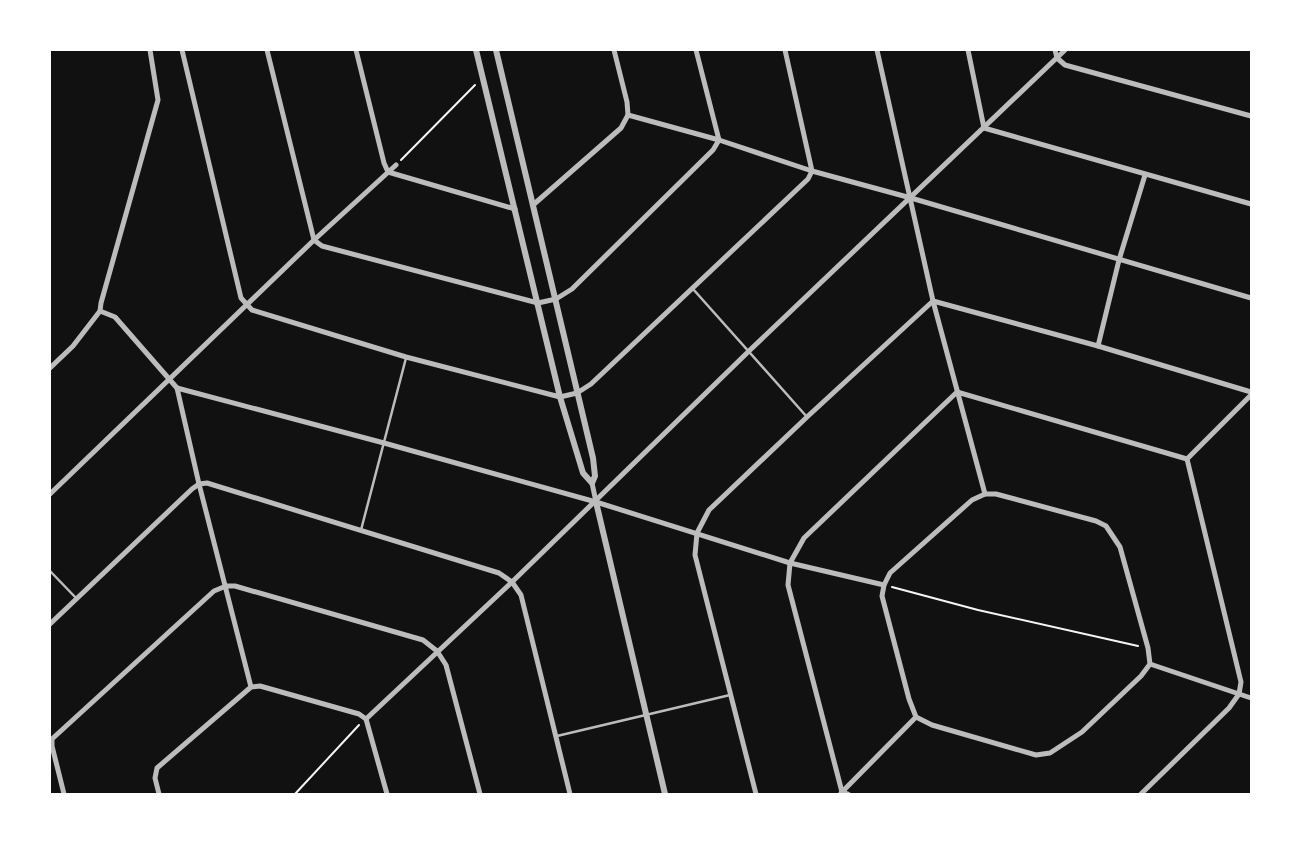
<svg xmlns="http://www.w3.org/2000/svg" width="1301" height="844" viewBox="0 0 1301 844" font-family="'Asap Condensed',sans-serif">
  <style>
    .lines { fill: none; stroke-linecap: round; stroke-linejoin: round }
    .path { stroke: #f5f5f5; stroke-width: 2 }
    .service { stroke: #bcbcbc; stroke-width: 2.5 }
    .minor { stroke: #bcbcbc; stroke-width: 5 }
    .tertiary { stroke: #bcbcbc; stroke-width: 6 }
  </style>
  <rect width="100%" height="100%" fill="#111"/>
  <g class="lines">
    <g class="path">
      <path d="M 401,160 L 475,85"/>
      <path d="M 892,587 L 978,610 L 1138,646"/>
      <path d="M 295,794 L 359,725"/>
    </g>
    <g class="service">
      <path d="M 693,289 L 807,417"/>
      <path d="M 361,530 L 406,358"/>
      <path d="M 50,571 L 77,599"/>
      <path d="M 557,736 L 730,695"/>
    </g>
    <g class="minor">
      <path d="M 182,50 L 241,298 L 252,310 L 406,357 L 560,397 L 577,393 L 591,384 L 808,179 L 812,171 L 785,50"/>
      <path d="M 267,50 L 314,240 L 322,246 L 538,303 L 556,299 L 572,289 L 713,150 L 719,140 L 696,50"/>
      <path d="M 356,50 L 384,163 L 388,172 L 515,209"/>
      <path d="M 877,50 L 933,301 L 985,494"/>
      <path d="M 968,50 L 984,128 L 1251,204"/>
      <path d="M 1055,50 L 1057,58 L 1065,65 L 1251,116"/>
      <path d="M 628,115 L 719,140 L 812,171 L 911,198 L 1251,298"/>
      <path d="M 533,205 L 621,128 L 628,115 L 627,102 L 614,50"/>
      <path d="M 100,311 L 115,317 L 177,388 L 199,484 L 251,687"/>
      <path d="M 1098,346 L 1119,260 L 1145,175"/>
      <path d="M 50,368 L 73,346 L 100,311 L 101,303 L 158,100 L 150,50"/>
      <path d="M 177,388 L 384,443 L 596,502 L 790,563 L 884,585"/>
      <path d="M 1187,459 L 1251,395"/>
      <path d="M 592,483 L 596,502"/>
      <path d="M 50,494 L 314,240 L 396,165"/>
      <path d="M 985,494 L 996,494 L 1096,521 L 1106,526 L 1120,547 L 1148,648 L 1150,664 L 1141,676 L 1082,732 L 1050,753 L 1036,755 L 932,725 L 916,717 L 909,699 L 882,596 L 884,585 L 890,573 L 972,500 Z"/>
      <path d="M 50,624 L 192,489 L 199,484 L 207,483 L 499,573 L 512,582 L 521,595 L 570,794"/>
      <path d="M 1150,664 L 1251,698"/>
      <path d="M 366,719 L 512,582 L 749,351 L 1065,50"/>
      <path d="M 841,793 L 916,717"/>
      <path d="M 64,794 L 52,746 L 52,739 L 214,591 L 226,586 L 235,586 L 423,640 L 437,651 L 446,665 L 480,794"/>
      <path d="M 159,794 L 155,778 L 157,768 L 251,687 L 260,686 L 359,714 L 366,719 L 387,794"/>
      <path d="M 756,794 L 695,555 L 697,533 L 709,510 L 807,417 L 933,301 L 1098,346 L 1251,392"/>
      <path d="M 848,794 L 842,792 L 788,585 L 790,563 L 804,538 L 957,392 L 1187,459"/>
      <path d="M 1141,794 L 1229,708 L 1239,694 L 1241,682 L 1187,459"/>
    </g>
    <g class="tertiary">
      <path d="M 476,50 L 560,397 L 583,473 L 592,483 L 595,476 L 593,458 L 496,50"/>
      <path d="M 596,502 L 665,794"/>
    </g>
  </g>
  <rect width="1301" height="844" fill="none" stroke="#ffffff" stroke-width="102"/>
</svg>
